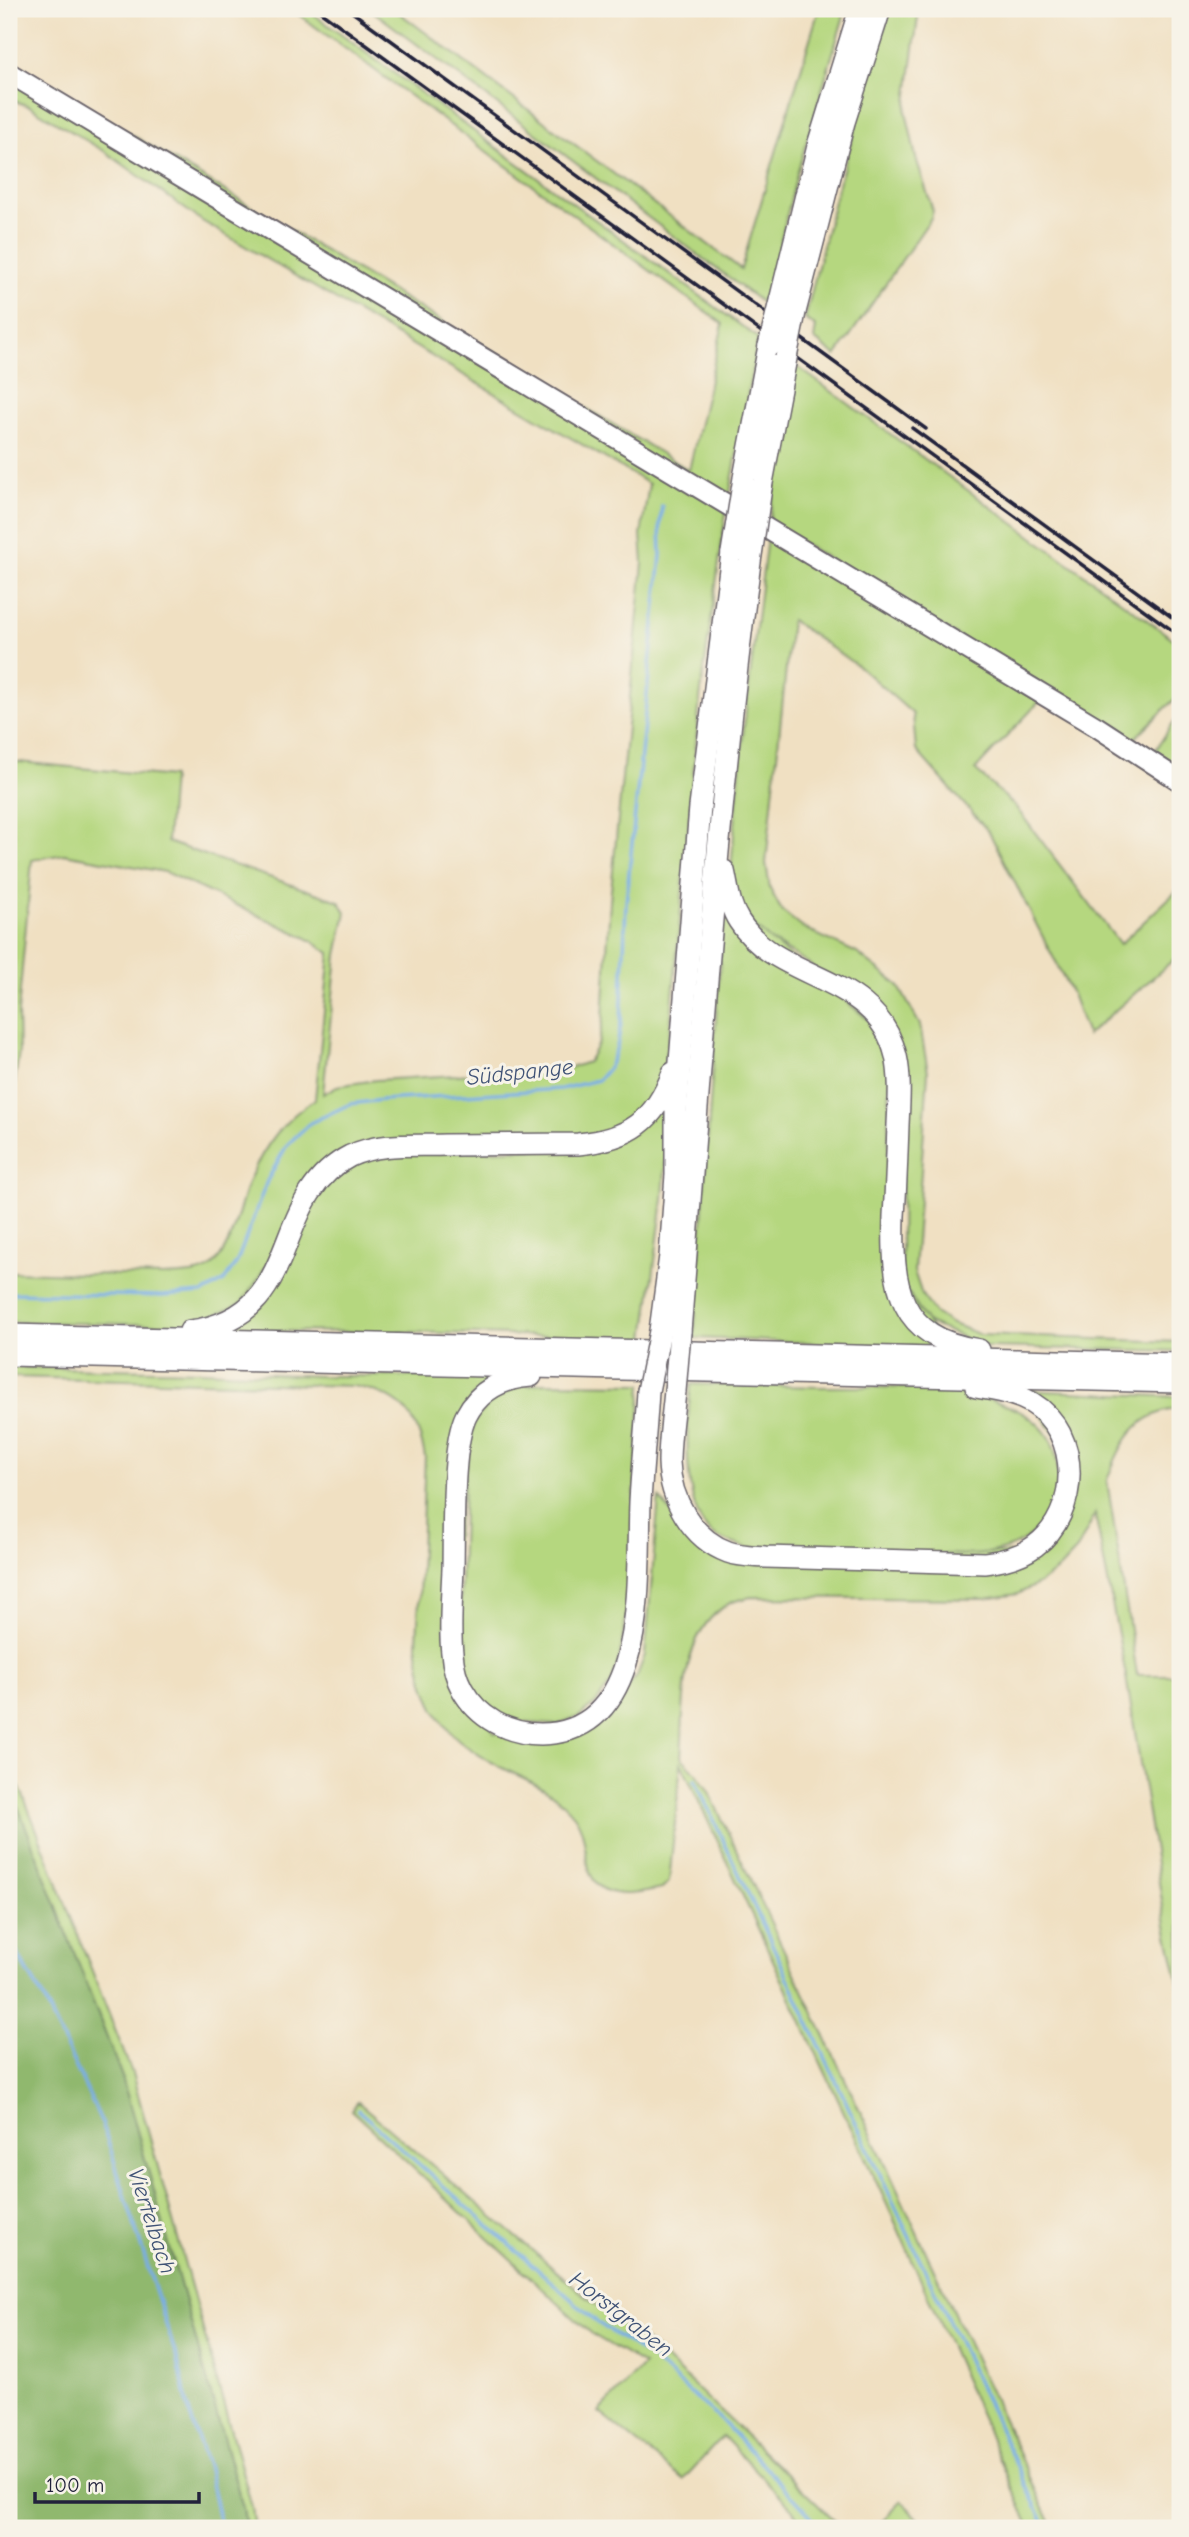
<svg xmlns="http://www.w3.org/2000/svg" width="1189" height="2537" viewBox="0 0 1189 2537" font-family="'Comic Neue',sans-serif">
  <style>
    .green { fill: #b5d77f; stroke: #6c7c5d; stroke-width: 2 }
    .forest { fill: #90b86e; stroke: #596d54; stroke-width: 2 }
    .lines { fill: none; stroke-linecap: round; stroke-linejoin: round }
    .stream { stroke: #78ade5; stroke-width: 3.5 }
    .major-casing { stroke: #6a646a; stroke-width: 23 }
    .highway-casing { stroke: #6a646a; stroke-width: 24 }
    .major { stroke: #fff; stroke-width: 19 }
    .highway { stroke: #fff; stroke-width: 21 }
    .rail { stroke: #22223b; stroke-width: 3.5 }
    .highway-bridge-casing { stroke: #6a646a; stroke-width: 24; stroke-linecap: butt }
    .highway-bridge { stroke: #fff; stroke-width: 21 }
    .labels { text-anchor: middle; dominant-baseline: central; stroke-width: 6; stroke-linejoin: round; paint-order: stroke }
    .water-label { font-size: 23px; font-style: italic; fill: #405376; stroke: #f7f3e8 }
  </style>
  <rect width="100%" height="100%" fill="#f7f3e8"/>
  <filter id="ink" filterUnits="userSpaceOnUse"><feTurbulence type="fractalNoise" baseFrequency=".0143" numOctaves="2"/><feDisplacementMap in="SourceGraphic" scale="14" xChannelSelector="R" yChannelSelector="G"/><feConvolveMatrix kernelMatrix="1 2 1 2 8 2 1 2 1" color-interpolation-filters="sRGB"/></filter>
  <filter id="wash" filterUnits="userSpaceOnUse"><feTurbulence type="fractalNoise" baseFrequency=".00686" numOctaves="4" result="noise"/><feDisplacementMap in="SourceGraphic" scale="28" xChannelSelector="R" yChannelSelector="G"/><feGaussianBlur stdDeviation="1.57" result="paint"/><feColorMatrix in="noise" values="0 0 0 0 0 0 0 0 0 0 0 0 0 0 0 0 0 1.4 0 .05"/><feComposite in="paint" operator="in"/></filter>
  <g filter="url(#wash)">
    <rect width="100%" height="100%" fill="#f0e0c2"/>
    <g class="green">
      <path d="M 291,9 L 306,9 L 758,338 L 725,520 L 700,698 L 670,1030 L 661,1082 L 648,1106 L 604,1135 L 338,1155 L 279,1244 L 245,1302 L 193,1325 L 9,1322 L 9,1272 L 163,1276 C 176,1275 200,1276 211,1267 C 233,1249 239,1204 250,1178 C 265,1145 284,1119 315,1099 L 330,953 L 305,937 L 165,872 L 64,854 L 32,860 L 18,1012 L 19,1053 L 9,1119 L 9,761 L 172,777 L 167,842 L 339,901 L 346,912 L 337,955 L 323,1094 L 337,1086 L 376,1080 L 570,1068 L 588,1062 L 599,1042 L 603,1019 L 610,901 L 643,563 L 641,535 L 649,484 L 202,221 L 107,153 L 29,106 L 9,99 L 9,61 L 689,470 L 723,324 Z"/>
      <path d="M 370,9 L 394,9 L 741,269 L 819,9 L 846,9 L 797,174 L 765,305 Z"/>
      <path d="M 890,9 L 919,9 L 906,111 L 916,158 L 933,211 L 931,218 L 836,356 L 814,339 L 816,327 L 805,319 L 835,197 Z"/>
      <path d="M 795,365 L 1180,644 L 1180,694 L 1132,741 L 769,523 L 782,434 Z"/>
      <path d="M 767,537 L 1040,701 L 975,770 L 1014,805 L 1120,944 L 1180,888 L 1180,954 L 1087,1035 L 1072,994 L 989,832 L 916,750 L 913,714 L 862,669 L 791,620 L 766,863 L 770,889 L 782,911 L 803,928 L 857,953 L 898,985 L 920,1025 L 928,1072 L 914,1271 L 922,1295 L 935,1313 L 950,1323 L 981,1335 L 1180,1342 L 1180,1351 L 986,1347 L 926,1322 L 901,1280 L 902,1049 L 808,963 L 757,932 L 735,898 L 731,871 L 733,845 L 744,726 Z"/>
      <path d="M 1180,717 L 1180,773 L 1153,754 L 1171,726 Z"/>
      <path d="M 724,902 L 876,1026 L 890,1065 L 886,1260 L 944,1348 L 694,1338 Z"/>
      <path d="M 670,1095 L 663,1199 L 645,1339 L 406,1332 L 221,1331 L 332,1176 L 375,1155 L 598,1146 Z"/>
      <path d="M 9,1367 L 201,1371 L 320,1376 L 497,1376 L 472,1397 L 445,1633 L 494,1733 L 599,1722 L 637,1676 L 645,1655 L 659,1498 L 699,1543 L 713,1552 L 1034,1553 L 1074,1461 L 1023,1390 L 1180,1397 L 1180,1408 C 1135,1414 1122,1441 1107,1480 L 1137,1675 L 1180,1675 L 1180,1989 L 1166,1926 L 1126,1676 L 1095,1514 L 1077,1550 L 1060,1568 L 1040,1583 L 1018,1594 L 985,1599 L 751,1597 C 744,1599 736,1600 730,1603 C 677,1632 685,1706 681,1757 L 698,1775 L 709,1792 L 890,2174 L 1053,2528 L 1030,2528 L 896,2224 L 681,1763 L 669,1882 L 662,1889 C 644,1892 622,1898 605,1890 C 579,1878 592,1838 574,1815 C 557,1794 537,1784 513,1773 C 448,1742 427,1718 417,1645 L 425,1457 C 417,1411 398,1394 353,1386 L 9,1377 Z"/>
      <path d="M 541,1383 L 642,1384 L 626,1618 L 620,1655 L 612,1682 L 595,1704 L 578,1717 L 557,1725 L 504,1721 L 487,1708 L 462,1672 L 459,1648 L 464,1480 L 474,1421 L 490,1402 L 515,1387 Z"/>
      <path d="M 691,1384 C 735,1385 779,1386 823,1387 C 884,1388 1048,1377 1057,1462 C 1059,1475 1059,1491 1053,1504 C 1036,1541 1014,1550 974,1555 L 748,1548 C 735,1544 719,1540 709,1531 C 681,1505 687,1421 691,1384 Z"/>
      <path d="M 9,1767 L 23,1795 L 132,2073 L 252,2507 L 255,2528 L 246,2528 L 243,2508 L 9,1783 Z"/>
      <path d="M 358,2102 L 602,2310 L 657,2350 L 842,2528 L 810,2528 L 723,2436 L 683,2480 L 599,2412 L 644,2365 L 590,2333 L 351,2110 Z"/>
      <path d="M 901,2501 L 919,2519 L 914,2528 L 875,2528 Z"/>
    </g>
    <path class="forest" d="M 9,1783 L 122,2077 L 243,2508 L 246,2528 L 9,2528 Z"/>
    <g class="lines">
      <g class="stream">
        <path d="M 9,1293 L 162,1296 L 203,1293 L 224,1281 L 237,1262 L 267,1181 L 287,1145 L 310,1123 L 350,1104 L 382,1100 L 561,1089 L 598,1080 L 609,1067 L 617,1047 L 621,1023 L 626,903 L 661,555 L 660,525 L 662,506"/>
        <path d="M 695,1780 L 1046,2528"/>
        <path d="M 9,1940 L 44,1999 L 102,2123 L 179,2365 L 190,2415 L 208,2469 L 221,2528"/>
        <path d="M 358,2110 L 598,2323 L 650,2357 L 721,2420 L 822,2528"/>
      </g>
    </g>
  </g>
  <g filter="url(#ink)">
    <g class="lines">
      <g class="major-casing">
        <path id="major" d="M 9,73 L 1097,727 L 1180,781"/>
      </g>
      <g class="highway-casing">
        <g id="highway">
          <path d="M 780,301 L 819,142 L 860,9"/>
          <path d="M 795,312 L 844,122 L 880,9"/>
          <path d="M 744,478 L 769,346"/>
          <path d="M 761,488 L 786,358"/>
          <path d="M 724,871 C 728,888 729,906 739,921 C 778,983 876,972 896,1056 C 901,1078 899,1102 898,1125 C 897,1155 896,1185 894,1216 C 892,1285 897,1338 979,1350"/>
          <path d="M 190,1331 C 307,1316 266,1199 350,1156 C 379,1142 414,1146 445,1145 C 489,1145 534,1144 578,1144 C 630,1139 655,1121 673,1073"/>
          <path d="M 660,1331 L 670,1256 L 676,1175 L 676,1113 L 700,807 L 732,553"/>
          <path d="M 680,1332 C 700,1075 716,817 750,562"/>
          <path d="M 9,1335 L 1180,1364"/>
          <path d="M 9,1355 L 1180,1382"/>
          <path d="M 531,1376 C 504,1378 479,1390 466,1416 C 451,1446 454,1532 453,1568 C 452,1596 449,1626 452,1653 C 453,1665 456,1678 462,1689 C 478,1718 508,1734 541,1734 C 651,1733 637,1575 640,1502 C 642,1465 646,1428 648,1391"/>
          <path d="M 675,1391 C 673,1414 669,1439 669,1462 C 670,1499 692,1539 728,1552 C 739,1556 753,1556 765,1557 L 985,1563 C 1003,1561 1020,1557 1035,1546 C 1080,1513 1082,1433 1032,1403 C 1015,1393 995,1390 976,1387"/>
        </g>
      </g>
      <use href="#major" class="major"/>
      <use href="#highway" class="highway"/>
      <g class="rail">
        <path d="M 317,9 L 1180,636"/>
        <path d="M 348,9 L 926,429"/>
        <path d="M 912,428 L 1180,623"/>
      </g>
      <g class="highway-bridge-casing">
        <g id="highway-bridge">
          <path d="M 769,346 L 780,301"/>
          <path d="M 786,358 L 795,312"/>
          <path d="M 732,553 L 744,478"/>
          <path d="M 750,562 L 761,488"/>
          <path d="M 648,1391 L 660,1331"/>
          <path d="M 675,1391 L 680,1332"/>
        </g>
      </g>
      <use href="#highway-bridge" class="highway-bridge"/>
    </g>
  </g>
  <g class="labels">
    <g class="water-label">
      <text transform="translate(520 1072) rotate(-6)">Südspange</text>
      <text transform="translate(152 2221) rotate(72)">Viertelbach</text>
      <text transform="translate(621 2314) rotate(38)">Horstgraben</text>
    </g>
  </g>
  <rect width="1189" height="2537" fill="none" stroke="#f7f3e8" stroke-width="35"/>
  <path d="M35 2492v10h164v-10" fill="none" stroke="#22223b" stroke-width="3.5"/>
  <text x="46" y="2492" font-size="21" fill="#22223b" stroke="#f7f3e8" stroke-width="5" paint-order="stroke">100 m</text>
</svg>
